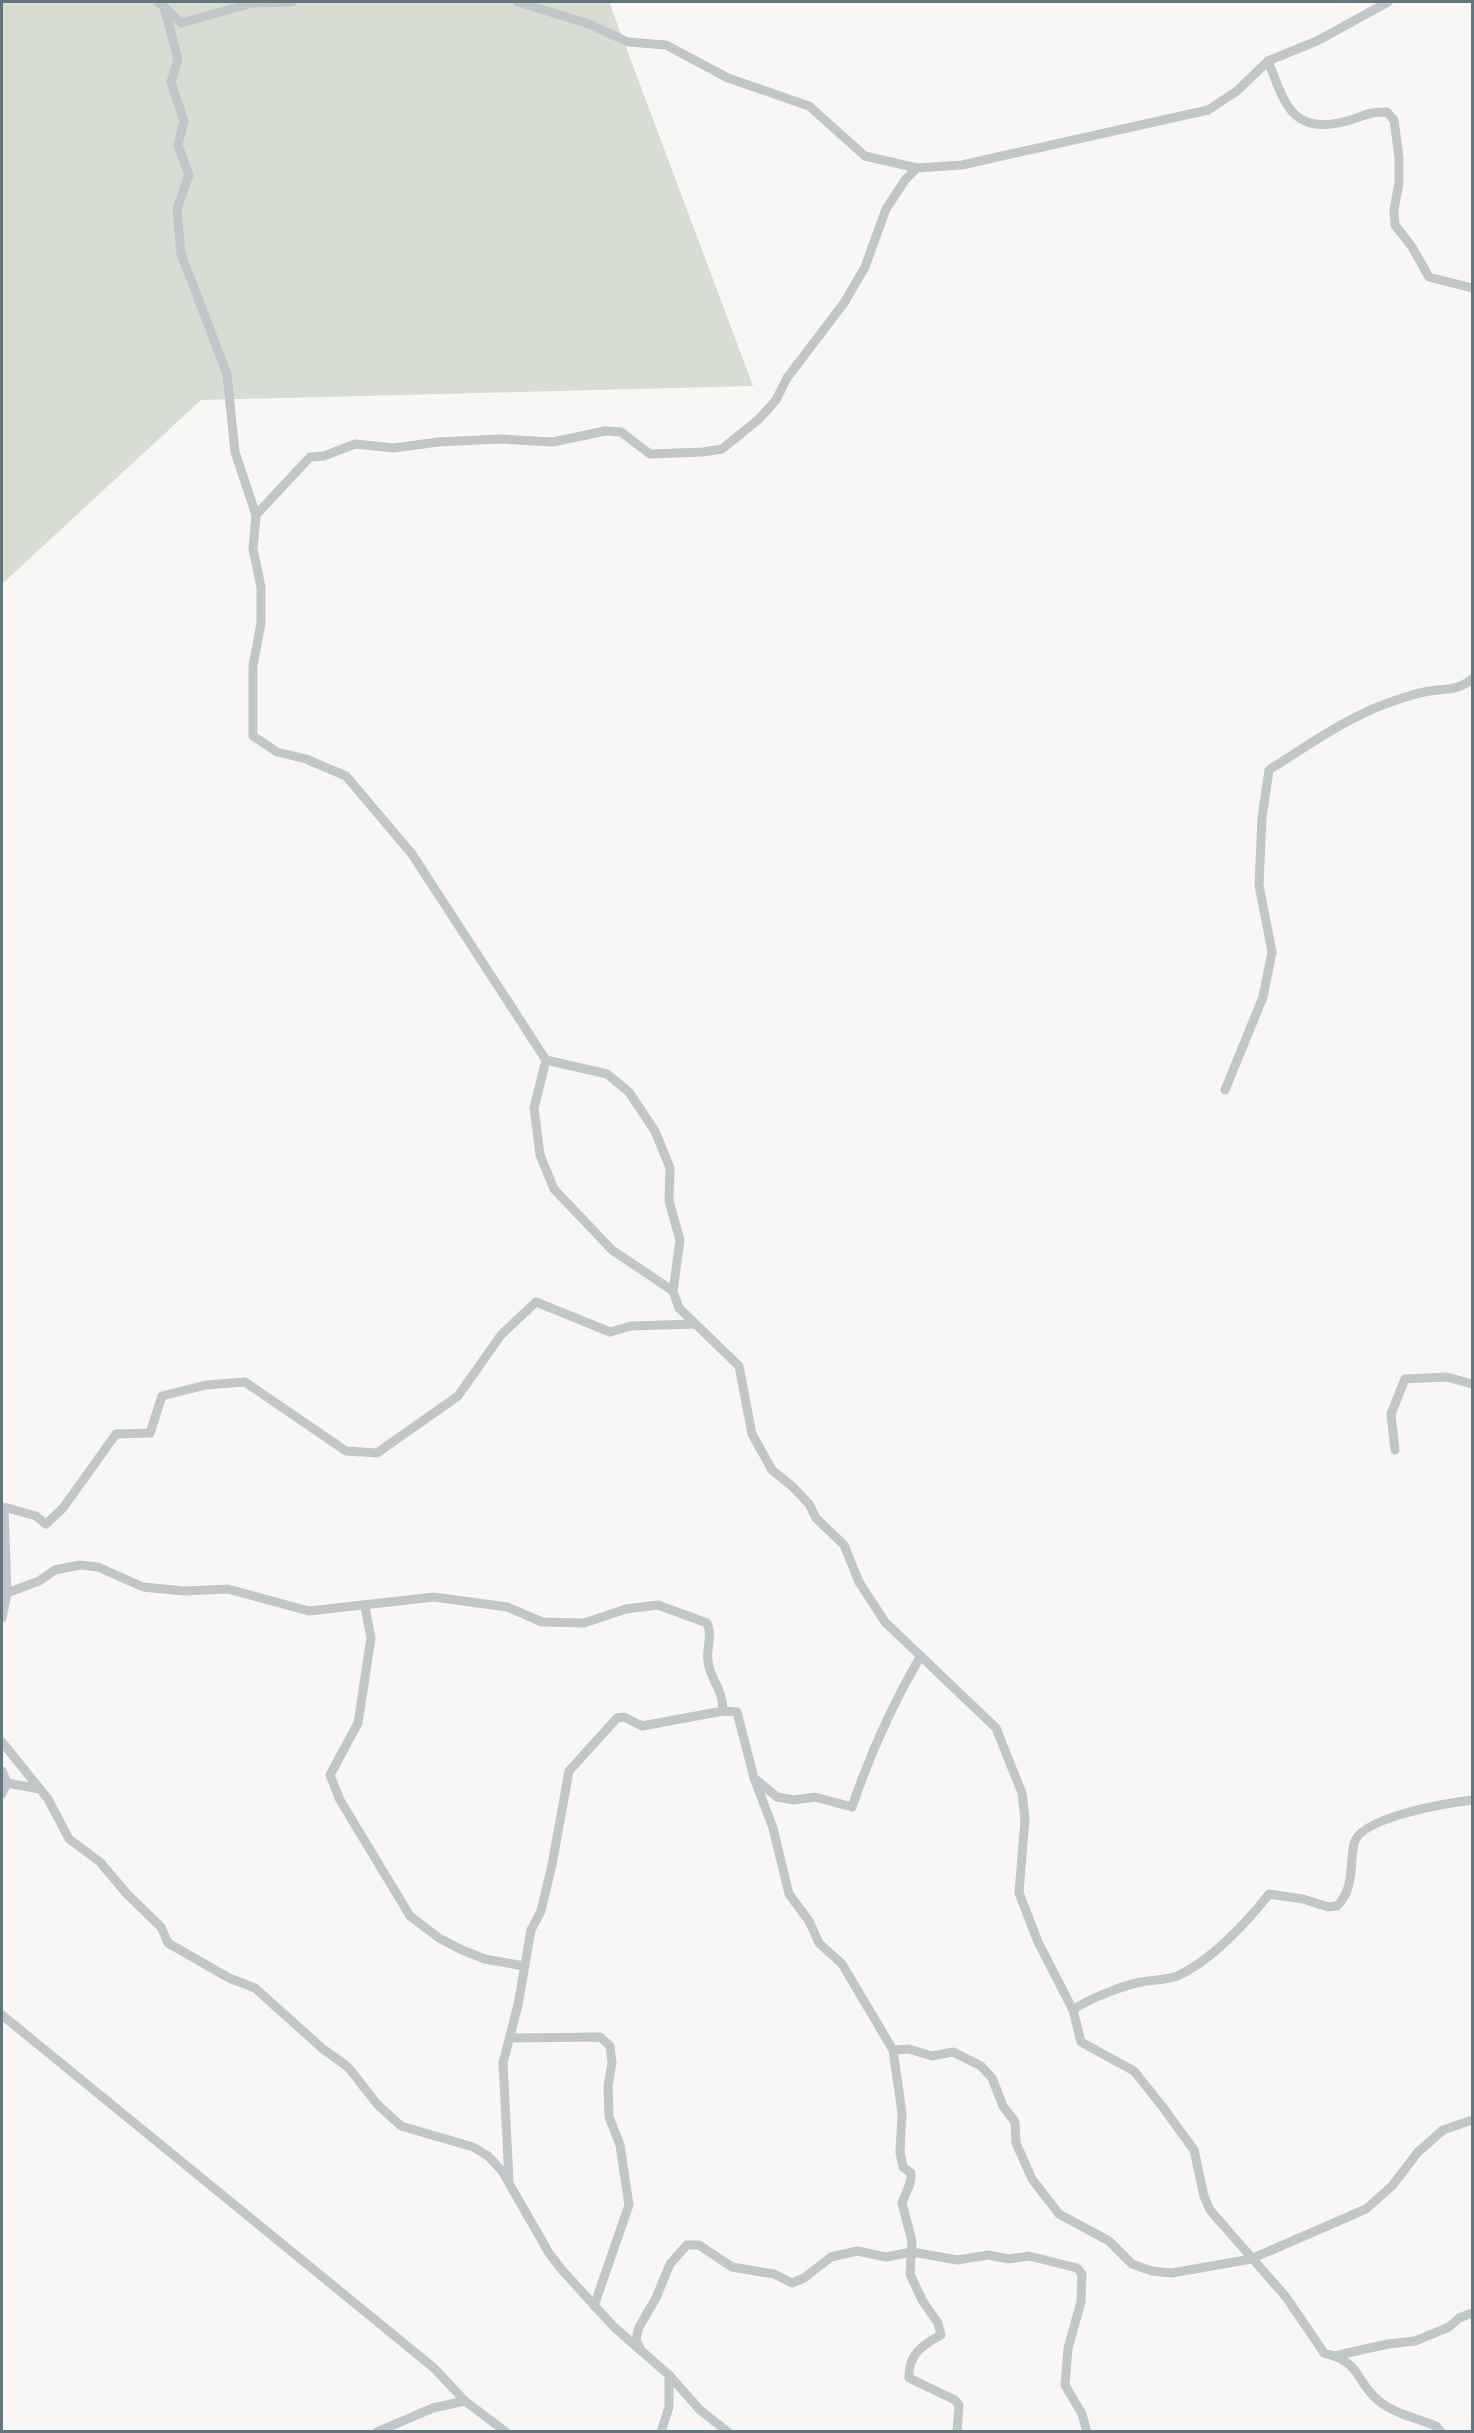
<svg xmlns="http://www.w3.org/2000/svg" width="1474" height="2433" viewBox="0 0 1474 2433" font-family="Figtree,sans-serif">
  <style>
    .green { fill: #d8ddd4 }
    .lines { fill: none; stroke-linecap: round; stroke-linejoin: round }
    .minor { stroke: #c1c6c9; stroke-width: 9 }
  </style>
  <rect width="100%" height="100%" fill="#f8f7f5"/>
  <path class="green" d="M 2,2 L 609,2 L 753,386 L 201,400 L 2,584 Z"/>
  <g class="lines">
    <g class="minor">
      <path d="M 158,2 L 164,7 L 178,59 L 171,82 L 184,121 L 178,145 L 189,175 L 177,209 L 181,254 L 227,374 L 235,452 L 256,515 L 253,549 L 261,587 L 261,623 L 253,666 L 253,736 L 277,752 L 306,759 L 346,776 L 412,854 L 546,1060 L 534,1108 L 540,1155 L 554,1189 L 612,1250 L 673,1291 L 679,1308 L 739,1366 L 752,1434 L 772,1470 L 793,1487 L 809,1504 L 816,1518 L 844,1545 L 859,1582 L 885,1622 L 996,1728 L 1022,1793 L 1025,1819 L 1019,1893 L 1038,1942 L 1073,2010 L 1081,2042 L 1134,2071 L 1162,2106 L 1194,2150 L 1204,2196 L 1210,2210 L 1286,2297 L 1324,2353 C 1363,2363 1353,2379 1379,2401 C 1393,2413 1419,2419 1436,2426 L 1441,2432"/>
      <path d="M 518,2 L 589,24 L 628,42 L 666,45 L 728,78 L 809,106 L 865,156 L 917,168"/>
      <path d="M 164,7 L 181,23 L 253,3 L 292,2"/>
      <path d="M 1268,61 C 1285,103 1291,136 1347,121 C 1365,116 1366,112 1387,112 L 1394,120 L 1399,158 L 1399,183 L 1394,209 L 1395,225 L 1412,247 L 1429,277 L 1472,288"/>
      <path d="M 256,515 L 310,457 L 324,456 L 355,444 L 394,448 L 438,442 L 500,439 L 553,442 L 605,431 L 621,432 L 650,454 L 703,452 L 722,449 L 759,419 L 776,400 L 787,378 L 844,303 L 865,267 L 886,209 L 905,180 L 917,168 L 962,165 L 1208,110 L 1237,91 L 1268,61 L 1317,41 L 1388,2"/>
      <path d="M 546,1060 L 607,1074 L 629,1092 L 655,1131 L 670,1168 L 669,1201 L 680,1240 L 673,1291"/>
      <path d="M 1225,1090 L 1263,997 L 1272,952 L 1259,885 L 1262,818 L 1269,770 C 1307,746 1343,720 1385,704 C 1399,699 1415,693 1430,691 C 1446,688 1458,691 1472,679"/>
      <path d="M 1395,1450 L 1391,1414 L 1405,1379 L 1447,1377 L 1472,1384"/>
      <path d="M 7,1593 L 39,1581 L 55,1570 L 80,1565 L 98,1567 L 143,1587 L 184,1591 L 228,1589 L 309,1611 L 434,1597 L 507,1607 L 542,1622 L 584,1623 L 626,1609 L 658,1605 L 707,1623 C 713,1636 706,1648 708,1661 C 710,1681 723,1687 723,1711"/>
      <path d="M 365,1607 L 371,1638 L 358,1723 L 330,1775 L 340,1800 L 410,1916 L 439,1938 L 462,1950 L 485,1959 L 524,1966"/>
      <path d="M 2,1618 L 7,1593 L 4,1507 L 36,1516 L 46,1524 L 63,1508 L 116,1434 L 150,1433 L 162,1396 L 206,1385 L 245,1382 L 346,1451 L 377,1453 L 458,1396 L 501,1335 L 536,1302 L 610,1332 L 631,1326 L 695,1324"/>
      <path d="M 2,1742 L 48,1799 L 69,1839 L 100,1862 L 127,1894 L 161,1927 L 168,1943 L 229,1978 L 255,1988 L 323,2049 L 348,2067 L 377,2104 L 401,2126 L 473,2147 L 488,2156 L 502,2171 L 549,2253 L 562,2270 L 614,2327 L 669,2375 L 669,2407 L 661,2432"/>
      <path d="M 2,1771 L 7,1783 L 2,1794"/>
      <path d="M 754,1778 L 773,1828 L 789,1894 L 809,1921 L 819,1943 L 842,1964 L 893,2050 L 902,2113 L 900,2152 L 903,2167 L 911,2173 C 912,2185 906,2191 902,2203 L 912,2241 L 910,2274 L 922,2300 L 938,2323 L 941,2335 C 922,2345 908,2355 909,2378 L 955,2400 L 959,2405 L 957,2432"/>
      <path d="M 7,1783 L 40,1789"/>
      <path d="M 1073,2010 C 1086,2000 1124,1985 1141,1982 C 1152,1980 1166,1980 1177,1976 C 1211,1961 1247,1922 1269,1894 L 1303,1899 L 1328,1907 L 1337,1906 C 1355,1888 1349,1867 1354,1844 C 1359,1817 1448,1803 1472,1800"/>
      <path d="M 2,2015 L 434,2368 L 465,2401 L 506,2432"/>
      <path d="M 510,2038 L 600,2037 L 610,2046 L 612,2063 L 608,2086 L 609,2117 L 620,2145 L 629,2205 L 594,2306"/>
      <path d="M 893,2050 L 909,2049 L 932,2056 L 953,2052 L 981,2066 L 992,2078 L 1003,2106 L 1015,2122 L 1016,2143 L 1032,2179 L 1059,2214 L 1109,2241 L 1132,2264 L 1152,2271 L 1172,2273 L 1251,2259 L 1366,2209 L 1392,2186 L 1418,2152 L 1443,2130 L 1472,2120"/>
      <path d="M 509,2180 L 503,2063 L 518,2005 L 531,1930 L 541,1911 L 552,1865 L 569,1771 L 617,1718 L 624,1717 L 642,1726 L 723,1711 L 737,1712 L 754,1778 L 777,1797 L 794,1800 L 815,1797 L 852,1807 C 870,1754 892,1705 920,1657"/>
      <path d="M 641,2350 L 636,2339 L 639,2327 L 656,2298 L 670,2264 L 687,2245 L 699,2245 L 732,2267 L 774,2274 L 792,2283 L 804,2278 L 831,2257 L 857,2251 L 886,2257 L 912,2252 L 957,2260 L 988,2255 L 1009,2259 L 1029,2256 L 1077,2268 L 1082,2274 L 1081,2302 L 1068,2348 L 1065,2385 L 1082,2414 L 1087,2432"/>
      <path d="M 1334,2356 L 1388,2344 L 1415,2341 L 1449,2327 L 1459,2318 L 1472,2313"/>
      <path d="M 669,2375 L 700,2410 L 728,2432"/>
      <path d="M 377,2432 L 433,2408 L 465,2401"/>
    </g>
  </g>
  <rect width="1474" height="2433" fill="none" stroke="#637680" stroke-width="6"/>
</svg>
